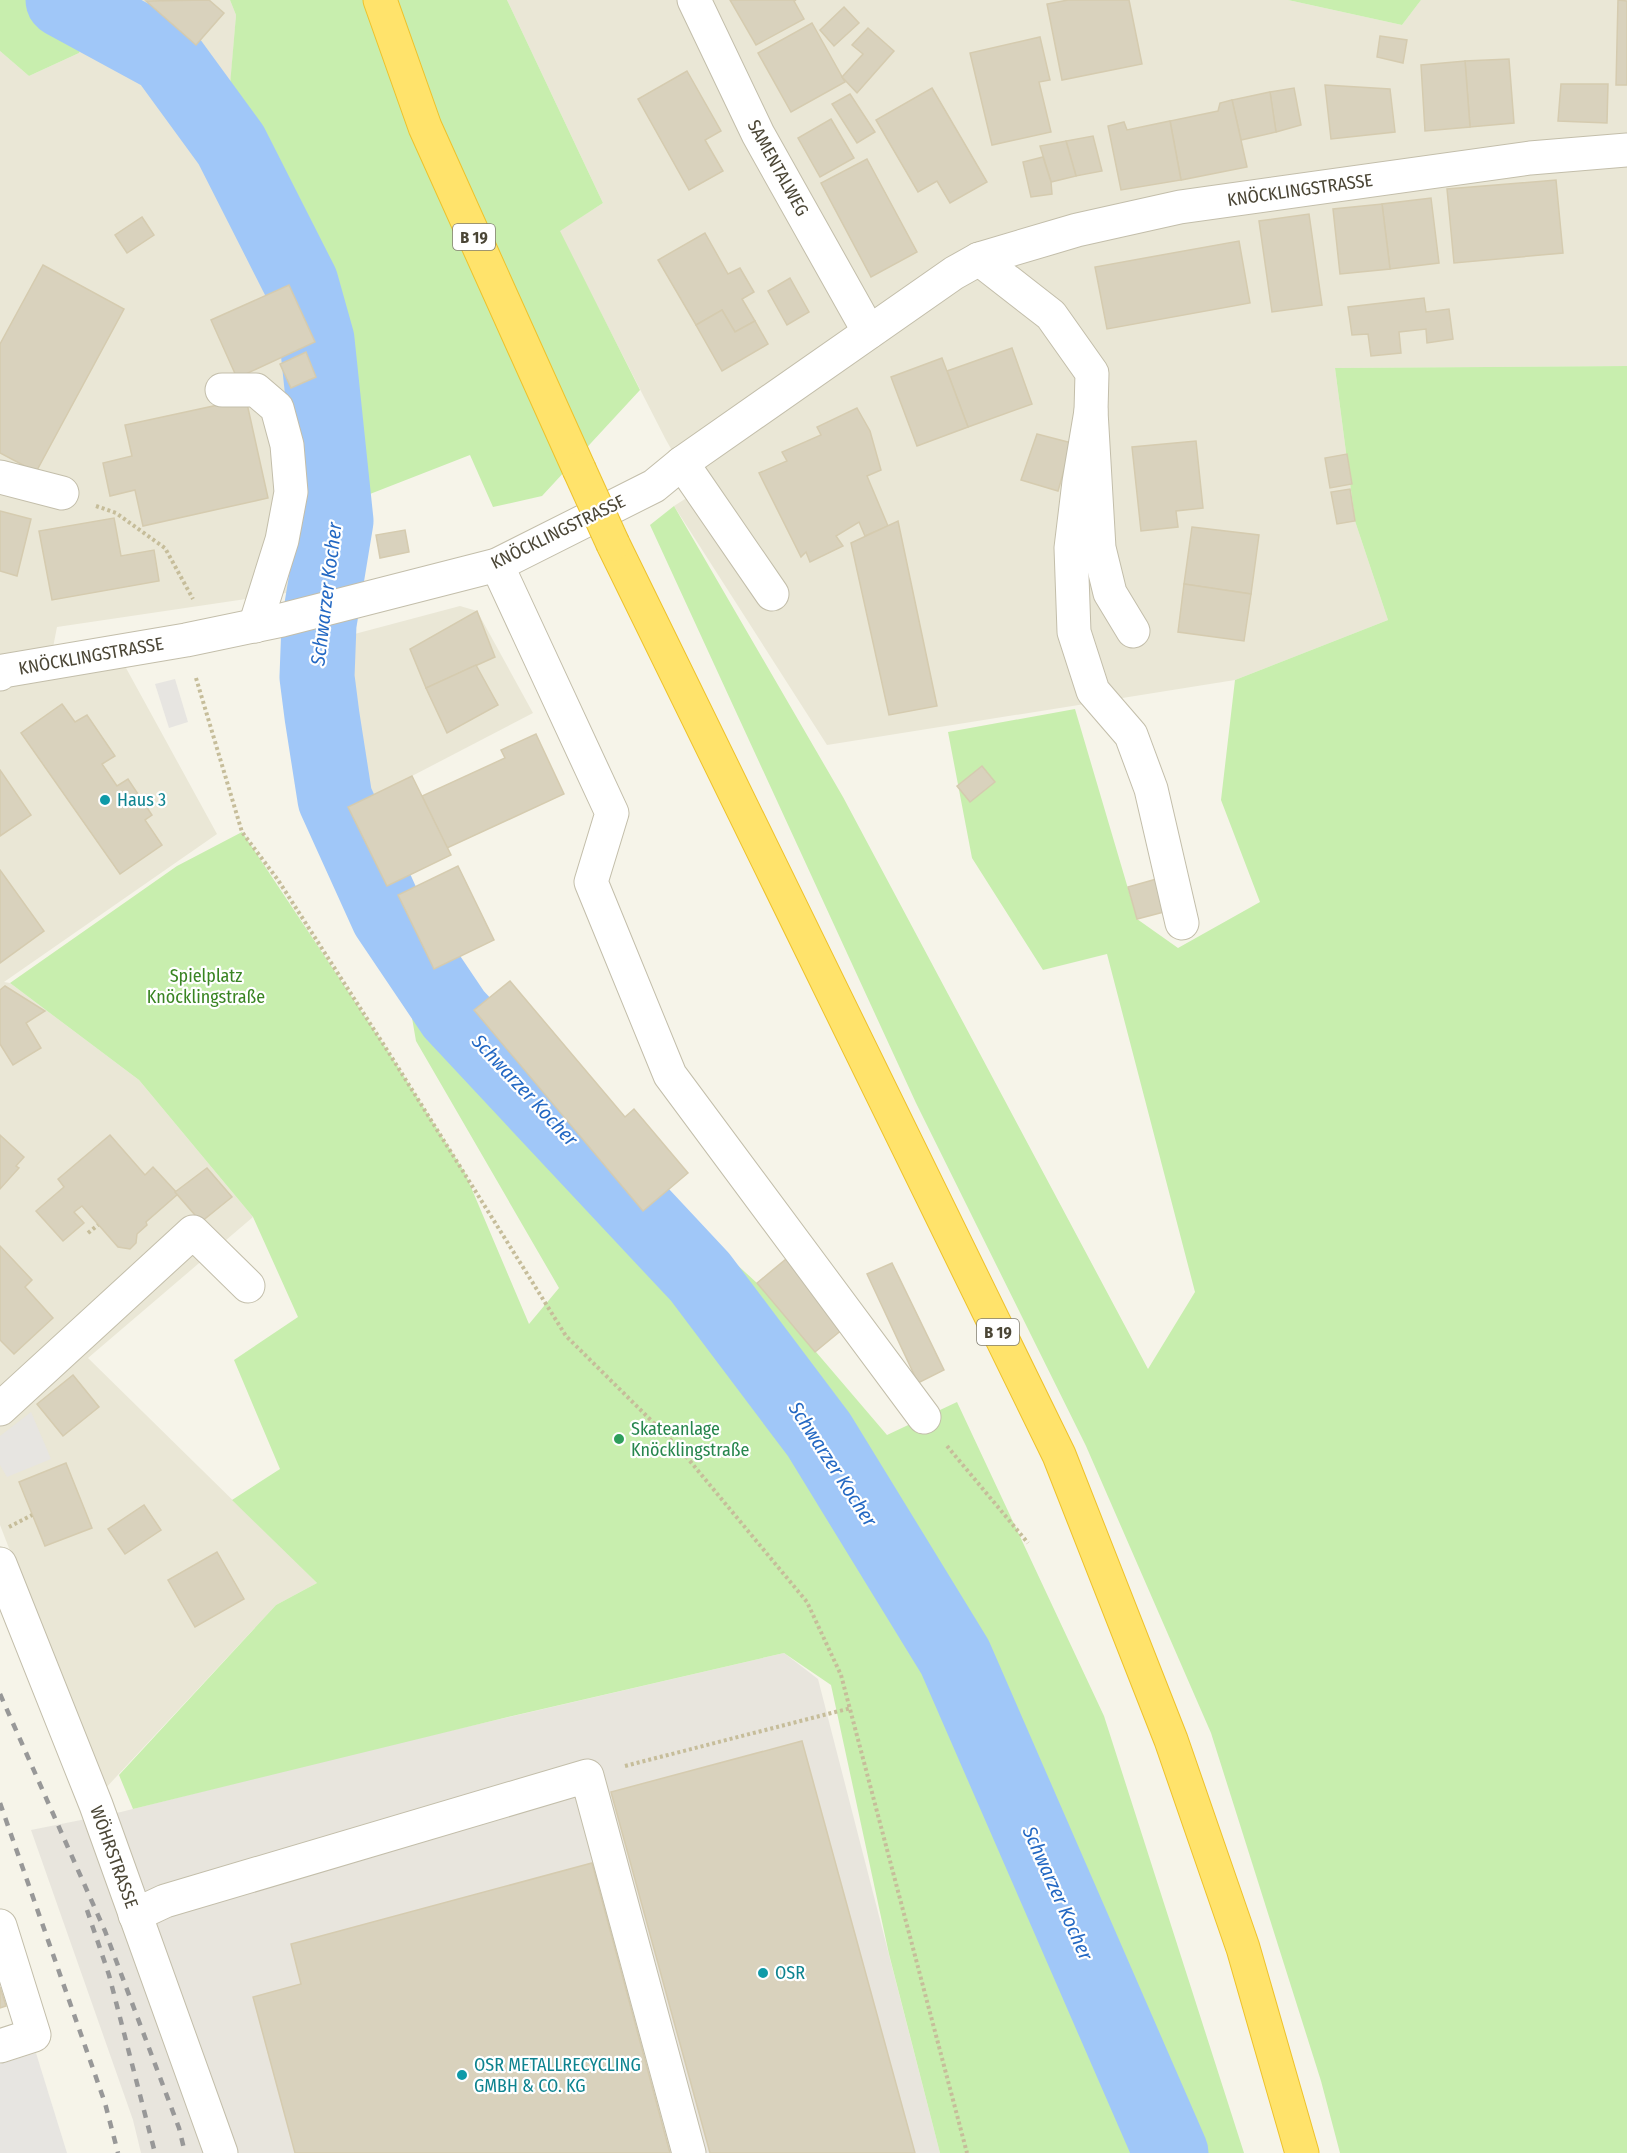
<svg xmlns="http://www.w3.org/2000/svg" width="1627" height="2153" viewBox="0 0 1627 2153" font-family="'Fira Sans Condensed',sans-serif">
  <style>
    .residential { fill: #eae7d6 }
    .industrial { fill: #e8e5dd }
    .green { fill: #c8eeae }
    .parking { fill: #e7e5e1 }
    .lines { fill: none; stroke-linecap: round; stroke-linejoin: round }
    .river { stroke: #a0c7f8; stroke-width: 75 }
    .building { fill: #d9d2bd; stroke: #d5cbaf; stroke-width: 1.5 }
    .minor-casing { stroke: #c3beaa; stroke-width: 35 }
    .highway-casing { stroke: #eec22b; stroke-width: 35 }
    .path { stroke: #c6bd9a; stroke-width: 4; stroke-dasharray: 3 3; stroke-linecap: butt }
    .minor { stroke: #fff; stroke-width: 33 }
    .highway { stroke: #ffe36b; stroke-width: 33 }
    .rail { stroke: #989898; stroke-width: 4.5; stroke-dasharray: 8 8; stroke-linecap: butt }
    .highway-bridge-casing { stroke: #eec22b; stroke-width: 35; stroke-linecap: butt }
    .highway-bridge { stroke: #ffe36b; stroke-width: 33 }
    .culture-dot { fill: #0f9aa8; stroke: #fff; stroke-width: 2 }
    .leisure-dot { fill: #2e9e5b; stroke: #fff; stroke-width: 2 }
    .labels { text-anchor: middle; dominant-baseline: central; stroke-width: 4.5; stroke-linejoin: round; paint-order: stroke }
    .shield { fill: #fff; stroke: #817e72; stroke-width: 1.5 }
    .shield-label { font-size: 16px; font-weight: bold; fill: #4b4636 }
    .street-label { font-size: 18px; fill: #4b4636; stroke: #fff }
    .culture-label { font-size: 18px; fill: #0d838f; stroke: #fff; text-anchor: start }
    .park-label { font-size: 18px; fill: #398422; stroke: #fff }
    .leisure-label { font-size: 18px; fill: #27864d; stroke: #fff; text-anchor: start }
    .water-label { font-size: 20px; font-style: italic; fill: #2368c3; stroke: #fff }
  </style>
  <rect width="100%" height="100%" fill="#f6f4e9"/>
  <g class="residential">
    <path d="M 102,0 L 230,0 L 236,15 L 228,113 L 285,208 L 326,330 L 313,589 L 57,627 L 48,673 L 120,657 L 217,834 L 4,982 L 10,983 L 139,1080 L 253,1217 L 88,1358 L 317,1583 L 276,1605 L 103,1791 L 0,1525 L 0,51 L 29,76 L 79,53 Z"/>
    <path d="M 507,0 L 1288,0 L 1402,25 L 1421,0 L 1627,0 L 1627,366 L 1335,368 L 1355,521 L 1388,620 L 1235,680 L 827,745 L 674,506 L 696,492 L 666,440 L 559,231 L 603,203 Z"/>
    <path d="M 460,606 L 477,611 L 533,713 L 412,776 L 348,807 L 332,640 Z"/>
  </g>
  <path class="industrial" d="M 784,1653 L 818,1679 L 940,2153 L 141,2153 L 133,2120 L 31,1830 L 121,1812 L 376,1748 Z"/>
  <g class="green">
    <path d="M 0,0 L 102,0 L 79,53 L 29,76 L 0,51 Z"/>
    <path d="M 230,0 L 507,0 L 603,203 L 560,231 L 640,390 L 542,496 L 493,507 L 470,455 L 352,501 L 344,323 L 297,198 L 230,85 L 236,15 Z"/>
    <path d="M 1288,0 L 1421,0 L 1402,25 Z"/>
    <path d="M 1627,366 L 1627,2153 L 1340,2153 L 1321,2081 L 1211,1733 L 1086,1446 L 916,1103 L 650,525 L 674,506 L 843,797 L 1148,1369 L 1195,1292 L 1107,954 L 1043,970 L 972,858 L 948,732 L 1075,709 L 1137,919 L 1178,948 L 1260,902 L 1221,800 L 1235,680 L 1388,620 L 1355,521 L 1335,368 Z"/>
    <path d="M 348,807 L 387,886 L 434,969 L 474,1010 L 626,1219 L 687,1219 L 757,1283 L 887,1435 L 957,1402 L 1104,1716 L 1244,2153 L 940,2153 L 889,1954 L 831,1685 L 784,1653 L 508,1717 L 133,1809 L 119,1775 L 276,1605 L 317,1583 L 232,1500 L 280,1469 L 234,1360 L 298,1317 L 253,1217 L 139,1080 L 10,983 L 177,866 L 242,832 L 389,1053 L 465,1173 L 529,1324 L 559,1288 L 416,1041 L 403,966 L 320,817 Z"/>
  </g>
  <g class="parking">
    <path d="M 175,679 L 188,722 L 169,728 L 155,684 Z"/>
    <path d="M 31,1412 L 51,1459 L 7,1477 L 0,1465 L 0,1436 Z"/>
    <path d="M 36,2053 L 67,2153 L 0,2153 L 0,2064 Z"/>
  </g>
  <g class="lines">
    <path class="river" d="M 63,0 L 166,56 L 231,145 L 301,283 L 317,340 L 336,521 L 319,624 L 317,677 L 322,716 L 335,799 L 388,916 L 454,1014 L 700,1277 L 819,1435 L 955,1657 L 1171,2153"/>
  </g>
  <g class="building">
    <path d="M 209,0 L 224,13 L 196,45 L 146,1 Z"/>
    <path d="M 730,0 L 796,0 L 794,1 L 804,19 L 756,45 Z"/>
    <path d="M 1068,0 L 1129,0 L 1142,64 L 1062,80 L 1047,4 Z"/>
    <path d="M 1618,0 L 1627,1 L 1627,85 L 1616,85 Z"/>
    <path d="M 844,7 L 859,23 L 834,46 L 820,30 Z"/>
    <path d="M 812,23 L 845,82 L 791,112 L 758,53 Z"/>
    <path d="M 868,28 L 894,51 L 857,93 L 842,77 L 863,54 L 852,45 Z"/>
    <path d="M 1380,36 L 1407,40 L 1403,63 L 1377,57 Z"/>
    <path d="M 1040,37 L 1050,80 L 1039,82 L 1051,132 L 992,145 L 970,53 Z"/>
    <path d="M 1509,59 L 1514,123 L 1470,127 L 1465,61 Z"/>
    <path d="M 1465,61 L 1470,127 L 1425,131 L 1421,65 Z"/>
    <path d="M 687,71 L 721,131 L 705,140 L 723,171 L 689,190 L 638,99 Z"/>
    <path d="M 1561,84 L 1608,84 L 1607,123 L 1558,121 Z"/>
    <path d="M 1325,85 L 1390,89 L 1395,132 L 1331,139 Z"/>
    <path d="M 932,88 L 987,182 L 950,203 L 937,181 L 918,192 L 876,120 Z"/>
    <path d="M 1294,88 L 1301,125 L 1276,132 L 1270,92 Z"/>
    <path d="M 1270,92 L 1276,132 L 1241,140 L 1232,100 Z"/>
    <path d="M 850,94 L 875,132 L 857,143 L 832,104 Z"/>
    <path d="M 1232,100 L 1247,167 L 1181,180 L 1170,121 L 1218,111 L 1220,103 Z"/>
    <path d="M 831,119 L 854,158 L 820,177 L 798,138 Z"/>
    <path d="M 1170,121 L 1181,180 L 1121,190 L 1108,126 L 1124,122 L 1127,130 Z"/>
    <path d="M 1093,136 L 1102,171 L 1076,176 L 1066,141 Z"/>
    <path d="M 1066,141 L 1076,176 L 1051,182 L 1040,146 Z"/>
    <path d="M 1043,157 L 1051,182 L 1052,194 L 1031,197 L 1023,162 Z"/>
    <path d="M 867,159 L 917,252 L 871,277 L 821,183 Z"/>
    <path d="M 1556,180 L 1563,253 L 1454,263 L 1447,189 Z"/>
    <path d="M 1431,198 L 1439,263 L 1390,269 L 1382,204 Z"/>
    <path d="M 1382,204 L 1390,269 L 1340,274 L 1333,209 Z"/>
    <path d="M 1309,214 L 1322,305 L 1272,312 L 1259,221 Z"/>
    <path d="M 142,217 L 154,235 L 127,253 L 115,235 Z"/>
    <path d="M 705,233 L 728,274 L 740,268 L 754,292 L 742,299 L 755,321 L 735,332 L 722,310 L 696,325 L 658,260 Z"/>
    <path d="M 1239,241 L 1250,303 L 1107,329 L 1095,267 Z"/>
    <path d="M 43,265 L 124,309 L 36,472 L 0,453 L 0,344 Z"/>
    <path d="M 790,278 L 809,312 L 787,325 L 768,291 Z"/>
    <path d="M 289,285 L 315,342 L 237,378 L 211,320 Z"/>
    <path d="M 1424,298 L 1426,312 L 1449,309 L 1453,339 L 1427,343 L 1426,329 L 1399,332 L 1401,353 L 1371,356 L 1368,334 L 1352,335 L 1348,307 Z"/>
    <path d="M 722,310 L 735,332 L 755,321 L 768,344 L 722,371 L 696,325 Z"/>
    <path d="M 1012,348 L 1032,404 L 968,427 L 947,371 Z"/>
    <path d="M 306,352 L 316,377 L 291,388 L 280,364 Z"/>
    <path d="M 942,358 L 968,427 L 917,446 L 891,377 Z"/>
    <path d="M 246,399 L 268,498 L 143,526 L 135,490 L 110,496 L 103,463 L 132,456 L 125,425 Z"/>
    <path d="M 857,408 L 870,431 L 881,470 L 867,476 L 888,526 L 865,536 L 859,522 L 836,536 L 843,546 L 810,562 L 806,552 L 801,557 L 759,473 L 787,461 L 782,452 L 821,435 L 817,427 Z"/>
    <path d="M 1037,434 L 1072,443 L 1058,491 L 1021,480 Z"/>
    <path d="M 1196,441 L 1203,508 L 1176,511 L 1178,527 L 1141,531 L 1132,447 Z"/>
    <path d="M 1347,454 L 1352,484 L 1330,488 L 1325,458 Z"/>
    <path d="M 1350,489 L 1355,521 L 1337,524 L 1331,492 Z"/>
    <path d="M 0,511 L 31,519 L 17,576 L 0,571 Z"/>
    <path d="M 114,518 L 121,556 L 154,550 L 159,581 L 52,600 L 39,531 Z"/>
    <path d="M 898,521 L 937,706 L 889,715 L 851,543 Z"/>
    <path d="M 1192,527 L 1259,535 L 1251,594 L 1184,584 Z"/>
    <path d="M 405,530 L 409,552 L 380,558 L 376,535 Z"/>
    <path d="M 1184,584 L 1251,594 L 1244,641 L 1178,632 Z"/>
    <path d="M 477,611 L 495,657 L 426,688 L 410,649 Z"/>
    <path d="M 476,665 L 498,705 L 447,733 L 426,688 Z"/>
    <path d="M 62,704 L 75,722 L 87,715 L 115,756 L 102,764 L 117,786 L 128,779 L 152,815 L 145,820 L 162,845 L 120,874 L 21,733 Z"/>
    <path d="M 536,734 L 564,794 L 447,848 L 422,796 L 505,758 L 501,750 Z"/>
    <path d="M 982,766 L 995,782 L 970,802 L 957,786 Z"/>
    <path d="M 0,770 L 31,815 L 0,836 Z"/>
    <path d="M 412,776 L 451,855 L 387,886 L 348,807 Z"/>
    <path d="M 458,866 L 494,940 L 434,969 L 398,895 Z"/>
    <path d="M 0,870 L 44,931 L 0,963 Z"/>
    <path d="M 1160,878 L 1168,911 L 1137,919 L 1128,887 Z"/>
    <path d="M 510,981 L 625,1117 L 634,1109 L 688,1173 L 643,1211 L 474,1010 Z"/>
    <path d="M 5,986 L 45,1011 L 26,1023 L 41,1048 L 13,1065 L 0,1044 L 0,990 Z"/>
    <path d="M 0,1135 L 24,1157 L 16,1166 L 19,1168 L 0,1189 Z"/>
    <path d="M 110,1135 L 145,1175 L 153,1167 L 178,1194 L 146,1222 L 147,1225 L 137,1234 L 136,1243 L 130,1249 L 118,1247 L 82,1206 L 74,1212 L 84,1223 L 63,1241 L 36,1211 L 64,1187 L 58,1179 Z"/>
    <path d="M 207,1168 L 232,1197 L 201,1222 L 175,1192 Z"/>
    <path d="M 0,1246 L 32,1280 L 25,1287 L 53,1318 L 14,1354 L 0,1340 Z"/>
    <path d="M 786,1259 L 843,1329 L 815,1352 L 757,1283 Z"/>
    <path d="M 892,1263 L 944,1370 L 918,1383 L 867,1274 Z"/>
    <path d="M 73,1375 L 99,1407 L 63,1436 L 37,1404 Z"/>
    <path d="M 66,1463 L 92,1528 L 45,1546 L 19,1482 Z"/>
    <path d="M 144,1505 L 161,1530 L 125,1554 L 108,1529 Z"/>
    <path d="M 217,1552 L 244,1599 L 195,1627 L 168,1580 Z"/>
    <path d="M 802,1741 L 915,2153 L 710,2153 L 611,1792 Z"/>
    <path d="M 592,1863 L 670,2153 L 295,2153 L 253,1997 L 301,1984 L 291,1944 Z"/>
    <path d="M 0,1987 L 6,2006 L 0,2008 Z"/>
  </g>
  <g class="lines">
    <g class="minor-casing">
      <g id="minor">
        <path d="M 694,0 L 758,134 L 869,332"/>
        <path d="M 979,259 L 1051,315 L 1092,373 L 1091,411 L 1099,548 L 1110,593 L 1133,631"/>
        <path d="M 222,390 L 256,390 L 277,408 L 287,445 L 291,492 L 282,540 L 255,626"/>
        <path d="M 1091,411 L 1079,482 L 1071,548 L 1074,632 L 1093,691 L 1131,735 L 1151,789 L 1182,923"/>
        <path d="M 682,463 L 772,594"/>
        <path d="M 0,477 L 62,493"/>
        <path d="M 497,565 L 612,813 L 591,882 L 670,1075 L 924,1417"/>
        <path d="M 0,674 L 3,671 L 186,640 L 282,620 L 497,565 L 654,486 L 682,463 L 954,273 L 979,259 L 1077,230 L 1180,207 L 1530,158 L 1627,150"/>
        <path d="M 0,1409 L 193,1232 L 248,1286"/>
        <path d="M 0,1564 L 96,1805 L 221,2153"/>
        <path d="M 135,1915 L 165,1901 L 587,1776 L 689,2153"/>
        <path d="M 0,1926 L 34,2035 L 0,2046"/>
      </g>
    </g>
    <g class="highway-casing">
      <g id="highway">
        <path d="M 380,0 L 425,127 L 579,469"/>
        <path d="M 613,544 L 1059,1455 L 1171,1740 L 1243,1948 L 1302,2153"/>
      </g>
    </g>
    <g class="path">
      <path d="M 96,506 L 116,513 L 165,548 L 193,599"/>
      <path d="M 196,678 L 242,832 L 278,880 L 389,1053 L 566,1336 L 680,1449 L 807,1602 L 841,1675 L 967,2153"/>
      <path d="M 88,1233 L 98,1225"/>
      <path d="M 947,1446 L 1028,1543"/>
      <path d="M 9,1527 L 32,1515"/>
      <path d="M 625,1766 L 851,1708"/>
    </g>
    <use href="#minor" class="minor"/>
    <use href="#highway" class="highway"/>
    <g class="rail">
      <path d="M 0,1694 L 105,1931 L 179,2128 L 185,2153"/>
      <path d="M 0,1803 L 105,2103 L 118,2153"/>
      <path d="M 87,1910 L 109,1975 L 155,2153"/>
    </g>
    <g class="highway-bridge-casing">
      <path id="highway-bridge" d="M 579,469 L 613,544"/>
    </g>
    <use href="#highway-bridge" class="highway-bridge"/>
  </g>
  <g class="culture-dot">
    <circle cx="105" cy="800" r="6"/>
    <circle cx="763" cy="1973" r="6"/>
    <circle cx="462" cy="2075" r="6"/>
  </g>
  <circle class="leisure-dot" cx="619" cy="1439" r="6"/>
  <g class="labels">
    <g class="shield">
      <rect x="453" y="224" width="42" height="26" rx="4.5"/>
      <rect x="977" y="1319" width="42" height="26" rx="4.5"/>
    </g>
    <g class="shield-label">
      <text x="474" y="237">B 19</text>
      <text x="998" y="1332">B 19</text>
    </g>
    <g class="street-label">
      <text transform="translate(778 168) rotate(61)">SAMENTALWEG</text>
      <text transform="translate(1300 190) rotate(-8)">KNÖCKLINGSTRASSE</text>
      <text transform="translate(558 532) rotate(-26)">KNÖCKLINGSTRASSE</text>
      <text transform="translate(91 656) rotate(-10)">KNÖCKLINGSTRASSE</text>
      <text transform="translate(114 1857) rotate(70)">WÖHRSTRASSE</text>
    </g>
    <g class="culture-label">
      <text x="117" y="800">Haus 3</text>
      <text x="775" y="1973">OSR</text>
      <text x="474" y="2065">OSR METALLRECYCLING<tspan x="474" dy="21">GMBH &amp; CO. KG</tspan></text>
    </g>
    <g class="park-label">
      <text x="206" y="976">Spielplatz<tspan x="206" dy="21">Knöcklingstraße</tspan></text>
    </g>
    <g class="leisure-label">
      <text x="631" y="1429">Skateanlage<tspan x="631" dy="21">Knöcklingstraße</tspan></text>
    </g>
    <g class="water-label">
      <text transform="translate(326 594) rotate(-83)">Schwarzer Kocher</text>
      <text transform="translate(525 1090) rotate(47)">Schwarzer Kocher</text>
      <text transform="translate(833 1464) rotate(57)">Schwarzer Kocher</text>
      <text transform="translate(1058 1893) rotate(66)">Schwarzer Kocher</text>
    </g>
  </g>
</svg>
